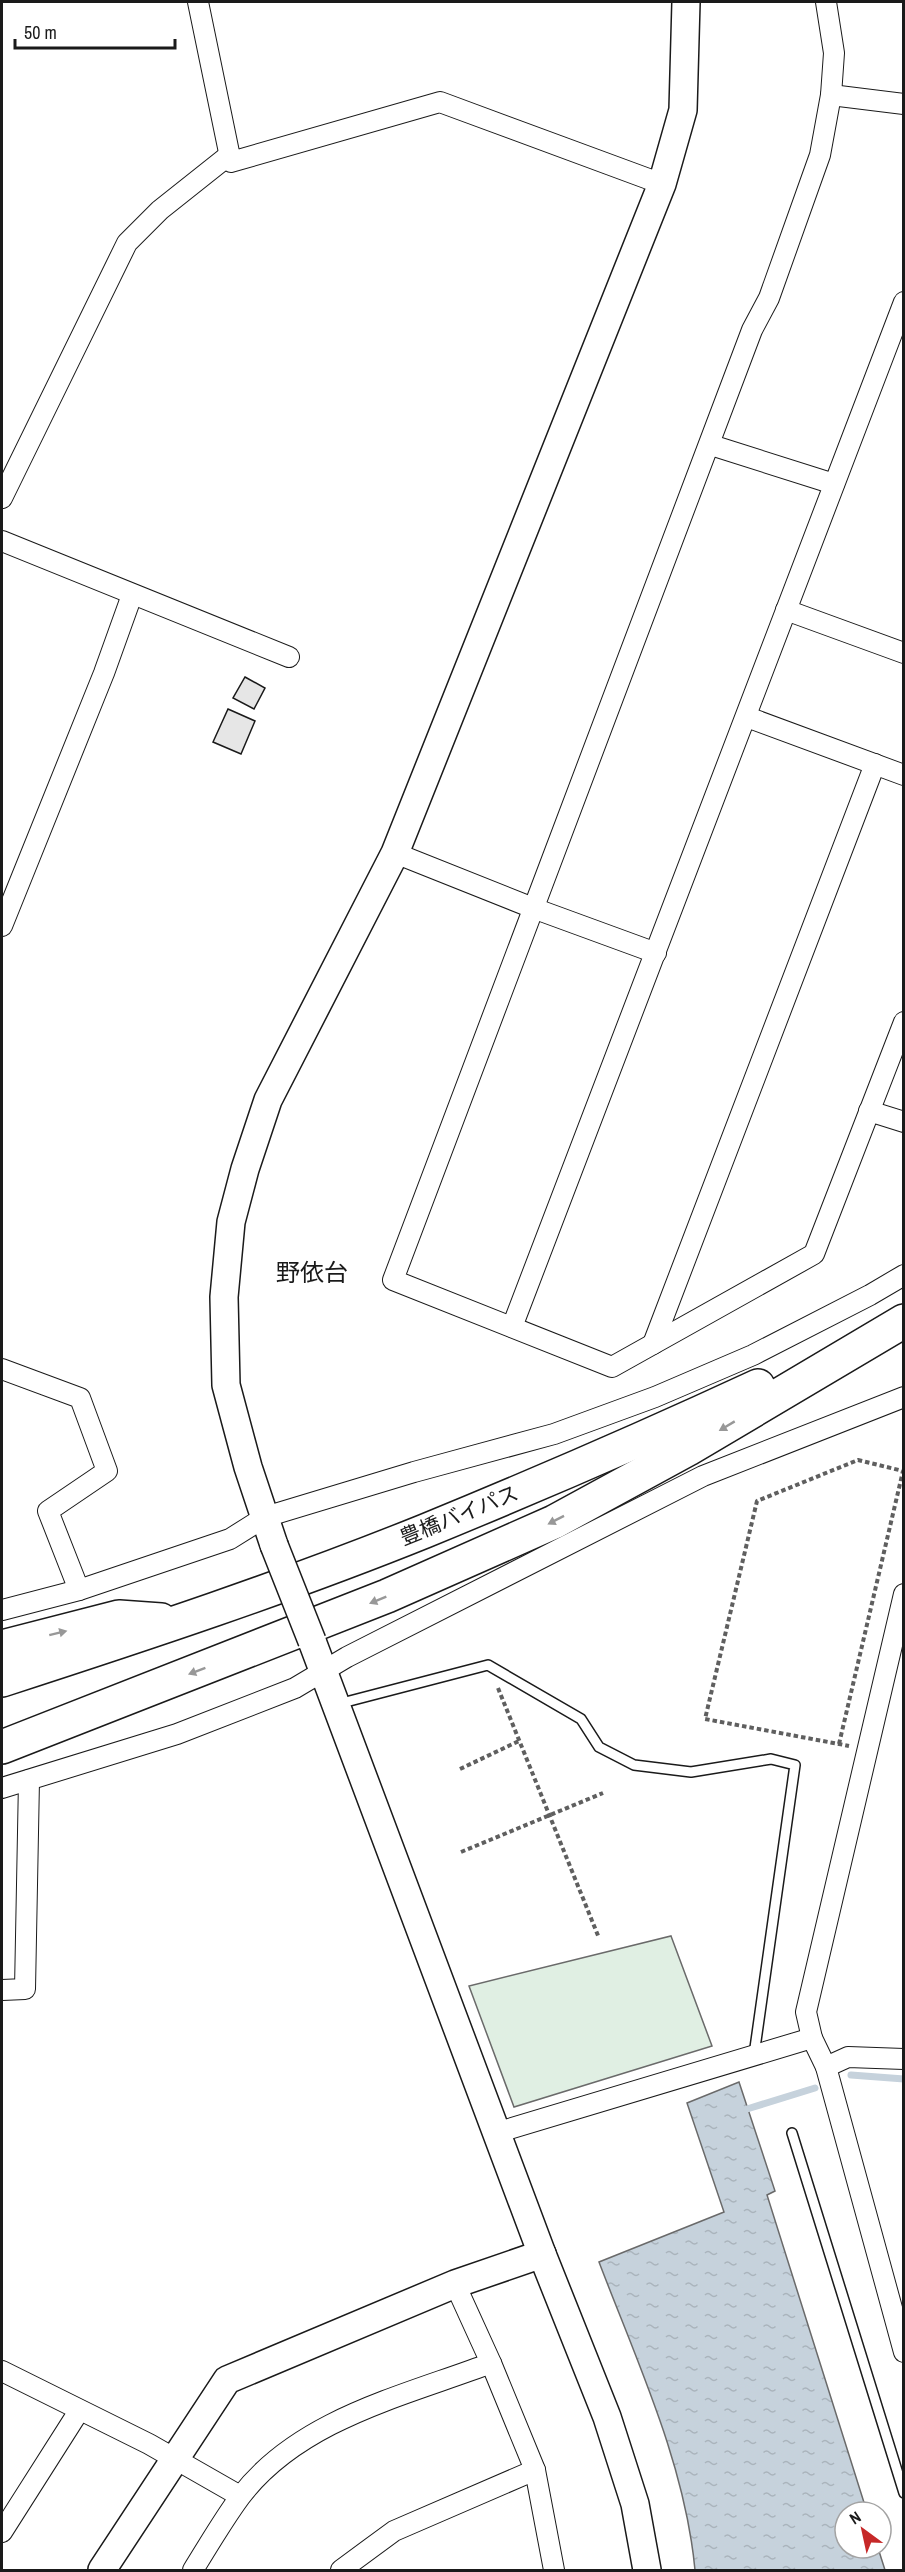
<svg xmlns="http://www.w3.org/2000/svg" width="905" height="2572" viewBox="0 0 905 2572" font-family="'Archivo Narrow','Noto Sans JP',sans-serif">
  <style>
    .green { fill: #e0efe3; stroke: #6a6a6a; stroke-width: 1.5 }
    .water { fill: url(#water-ripples); stroke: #6a6a6a; stroke-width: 1.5 }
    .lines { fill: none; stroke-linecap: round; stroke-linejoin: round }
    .stream { stroke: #c6d2dc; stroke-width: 7 }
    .building { fill: #e6e6e6; stroke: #1a1a1a; stroke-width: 1.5 }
    .lane-casing { stroke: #1a1a1a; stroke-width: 12 }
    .street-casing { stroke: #1a1a1a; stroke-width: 22 }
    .secondary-casing { stroke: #1a1a1a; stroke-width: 30 }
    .highway-casing { stroke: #1a1a1a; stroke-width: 36 }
    .path { stroke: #5f5f5f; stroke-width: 4; stroke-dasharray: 4.5 3; stroke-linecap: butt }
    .lane { stroke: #fff; stroke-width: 9 }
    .street { stroke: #fff; stroke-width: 20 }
    .secondary { stroke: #fff; stroke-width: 27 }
    .highway { stroke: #fff; stroke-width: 33 }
    .secondary-bridge-casing { stroke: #1a1a1a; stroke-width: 30; stroke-linecap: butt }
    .secondary-bridge { stroke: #fff; stroke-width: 27 }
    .oneway { fill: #989898 }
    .labels { text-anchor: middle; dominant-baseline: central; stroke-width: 4.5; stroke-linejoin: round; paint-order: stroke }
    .street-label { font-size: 21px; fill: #1a1a1a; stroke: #fff }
    .quarter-label { font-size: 24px; fill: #1a1a1a; stroke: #fff }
  </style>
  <defs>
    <pattern id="water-ripples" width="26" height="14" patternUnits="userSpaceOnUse" patternTransform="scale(1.5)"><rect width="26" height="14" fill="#c6d2dc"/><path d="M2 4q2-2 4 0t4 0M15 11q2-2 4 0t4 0" fill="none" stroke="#aab4bc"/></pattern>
  </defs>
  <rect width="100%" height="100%" fill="#fff"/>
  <path class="green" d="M 671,1936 L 712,2046 L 514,2107 L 469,1986 Z"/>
  <path class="water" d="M 739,2082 L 775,2191 L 767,2195 L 867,2512 L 845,2512 L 845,2548 L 878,2548 L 885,2570 L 695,2570 C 685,2463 637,2362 599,2262 L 724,2212 L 687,2103 Z"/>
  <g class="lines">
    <g class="stream">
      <path d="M 851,2075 L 904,2079"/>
      <path d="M 747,2109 L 815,2088"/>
    </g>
  </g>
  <g class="building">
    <path d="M 245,677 L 265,688 L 254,709 L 233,698 Z"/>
    <path d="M 228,709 L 255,721 L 241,754 L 213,742 Z"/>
  </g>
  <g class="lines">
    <g class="lane-casing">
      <g id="lane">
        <path d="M 338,1704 L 488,1665 L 581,1719 L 599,1747 L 634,1765 L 691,1772 L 771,1759 L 795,1765 L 754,2055"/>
        <path d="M 792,2133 L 904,2493"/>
      </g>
    </g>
    <g class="street-casing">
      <g id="street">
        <path d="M 198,2 L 231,162 L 440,102 L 662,184"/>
        <path d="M 826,2 L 834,53 L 831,95 L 820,155 L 769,298 L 752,330 L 393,1280 L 612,1367 L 814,1254 L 904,1022"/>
        <path d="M 831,95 L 904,104"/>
        <path d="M 711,445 L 834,484"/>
        <path d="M 2,498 L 127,243 L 160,210 L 228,156"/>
        <path d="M 2,541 L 289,657"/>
        <path d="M 786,610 L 904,653"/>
        <path d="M 747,717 L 904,775"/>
        <path d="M 395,853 L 533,908 L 656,953"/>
        <path d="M 2,926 L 104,673 L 132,595"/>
        <path d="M 869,1111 L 904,1122"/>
        <path d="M 512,1327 L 904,302"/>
        <path d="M 653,1344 L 875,764"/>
        <path d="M 2,1369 L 80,1398 L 107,1471 L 48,1511 L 79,1590"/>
        <path d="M 904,1594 L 806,2012 L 812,2038 L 826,2067 L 904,2352"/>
        <path d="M 2,1610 L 79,1590 L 230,1539 L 265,1517 L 414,1472 L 554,1434 L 655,1397 L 753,1355 L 870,1295 L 904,1275"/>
        <path d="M 2,1788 L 177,1734 L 295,1688 L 347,1657 L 703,1476 L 904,1397"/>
        <path d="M 2,1990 L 25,1989 L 29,1780"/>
        <path d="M 826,2067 L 848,2057 L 904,2059"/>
        <path d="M 499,2132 L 812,2038"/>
        <path d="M 455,2284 L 491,2363 L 535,2470 L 554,2570"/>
        <path d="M 2,2371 L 149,2444 L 240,2496"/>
        <path d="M 2,2532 L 79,2411"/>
        <path d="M 193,2570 C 208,2546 223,2520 240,2497 C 299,2419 404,2396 491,2363"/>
        <path d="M 341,2570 L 394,2531 L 535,2470"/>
      </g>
    </g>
    <g class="secondary-casing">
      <g id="secondary">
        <path d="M 274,1545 L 248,1467 L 226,1385 L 224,1297 L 231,1222 L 245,1169 L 268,1100 L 395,853 L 662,184 L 683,110 L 686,2"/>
        <path d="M 312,1641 L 542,2254 L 607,2417 L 635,2504 L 647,2570"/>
        <path d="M 102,2570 L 227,2380 L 455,2284 L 542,2254"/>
      </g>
    </g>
    <g class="highway-casing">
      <g id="highway">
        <path d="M 2,1647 L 119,1617 L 161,1620"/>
        <path d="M 2,1680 C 144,1634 286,1587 425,1531 C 537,1485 648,1437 758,1386"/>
        <path d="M 2,1747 L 387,1596 L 554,1522 L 688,1449 L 904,1321"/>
      </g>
    </g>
    <g class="path">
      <path d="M 498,1688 L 599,1938"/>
      <path d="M 839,1744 L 903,1471 L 858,1460 L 757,1501 L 705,1719 L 839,1744 L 849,1746"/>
      <path d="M 460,1769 L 519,1741"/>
      <path d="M 461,1852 L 603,1793"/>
    </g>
    <use href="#lane" class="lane"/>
    <use href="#street" class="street"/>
    <use href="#secondary" class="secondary"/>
    <use href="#highway" class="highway"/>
    <g class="secondary-bridge-casing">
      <path id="secondary-bridge" d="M 274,1545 L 312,1641"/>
    </g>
    <use href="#secondary-bridge" class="secondary-bridge"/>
  </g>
  <defs><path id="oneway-solid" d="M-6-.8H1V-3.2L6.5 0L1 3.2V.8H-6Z" transform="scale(1.5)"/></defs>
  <g class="oneway">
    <use href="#oneway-solid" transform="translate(727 1426) rotate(149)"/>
    <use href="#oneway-solid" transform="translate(556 1520) rotate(153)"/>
    <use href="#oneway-solid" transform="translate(378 1600) rotate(158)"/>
    <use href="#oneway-solid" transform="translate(58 1633) rotate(-14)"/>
    <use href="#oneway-solid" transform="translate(197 1671) rotate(159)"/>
  </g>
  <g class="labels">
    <g class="street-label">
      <text transform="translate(459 1515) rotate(-22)">豊橋バイパス</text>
    </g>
    <g class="quarter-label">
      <text x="312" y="1272">野依台</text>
    </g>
  </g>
  <rect width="905" height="2572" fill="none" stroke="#1a1a1a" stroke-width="6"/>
  <g transform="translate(863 2530) rotate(327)"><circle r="28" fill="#ffffff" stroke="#a3a3a3" stroke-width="1.5"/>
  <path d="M0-4.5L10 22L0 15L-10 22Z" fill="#c62828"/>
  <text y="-9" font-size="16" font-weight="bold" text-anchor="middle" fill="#1a1a1a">N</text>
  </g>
  <path d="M15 39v9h160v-9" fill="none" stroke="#1a1a1a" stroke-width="3"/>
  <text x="24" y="39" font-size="18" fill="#1a1a1a" stroke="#ffffff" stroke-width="4.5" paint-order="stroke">50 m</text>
</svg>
